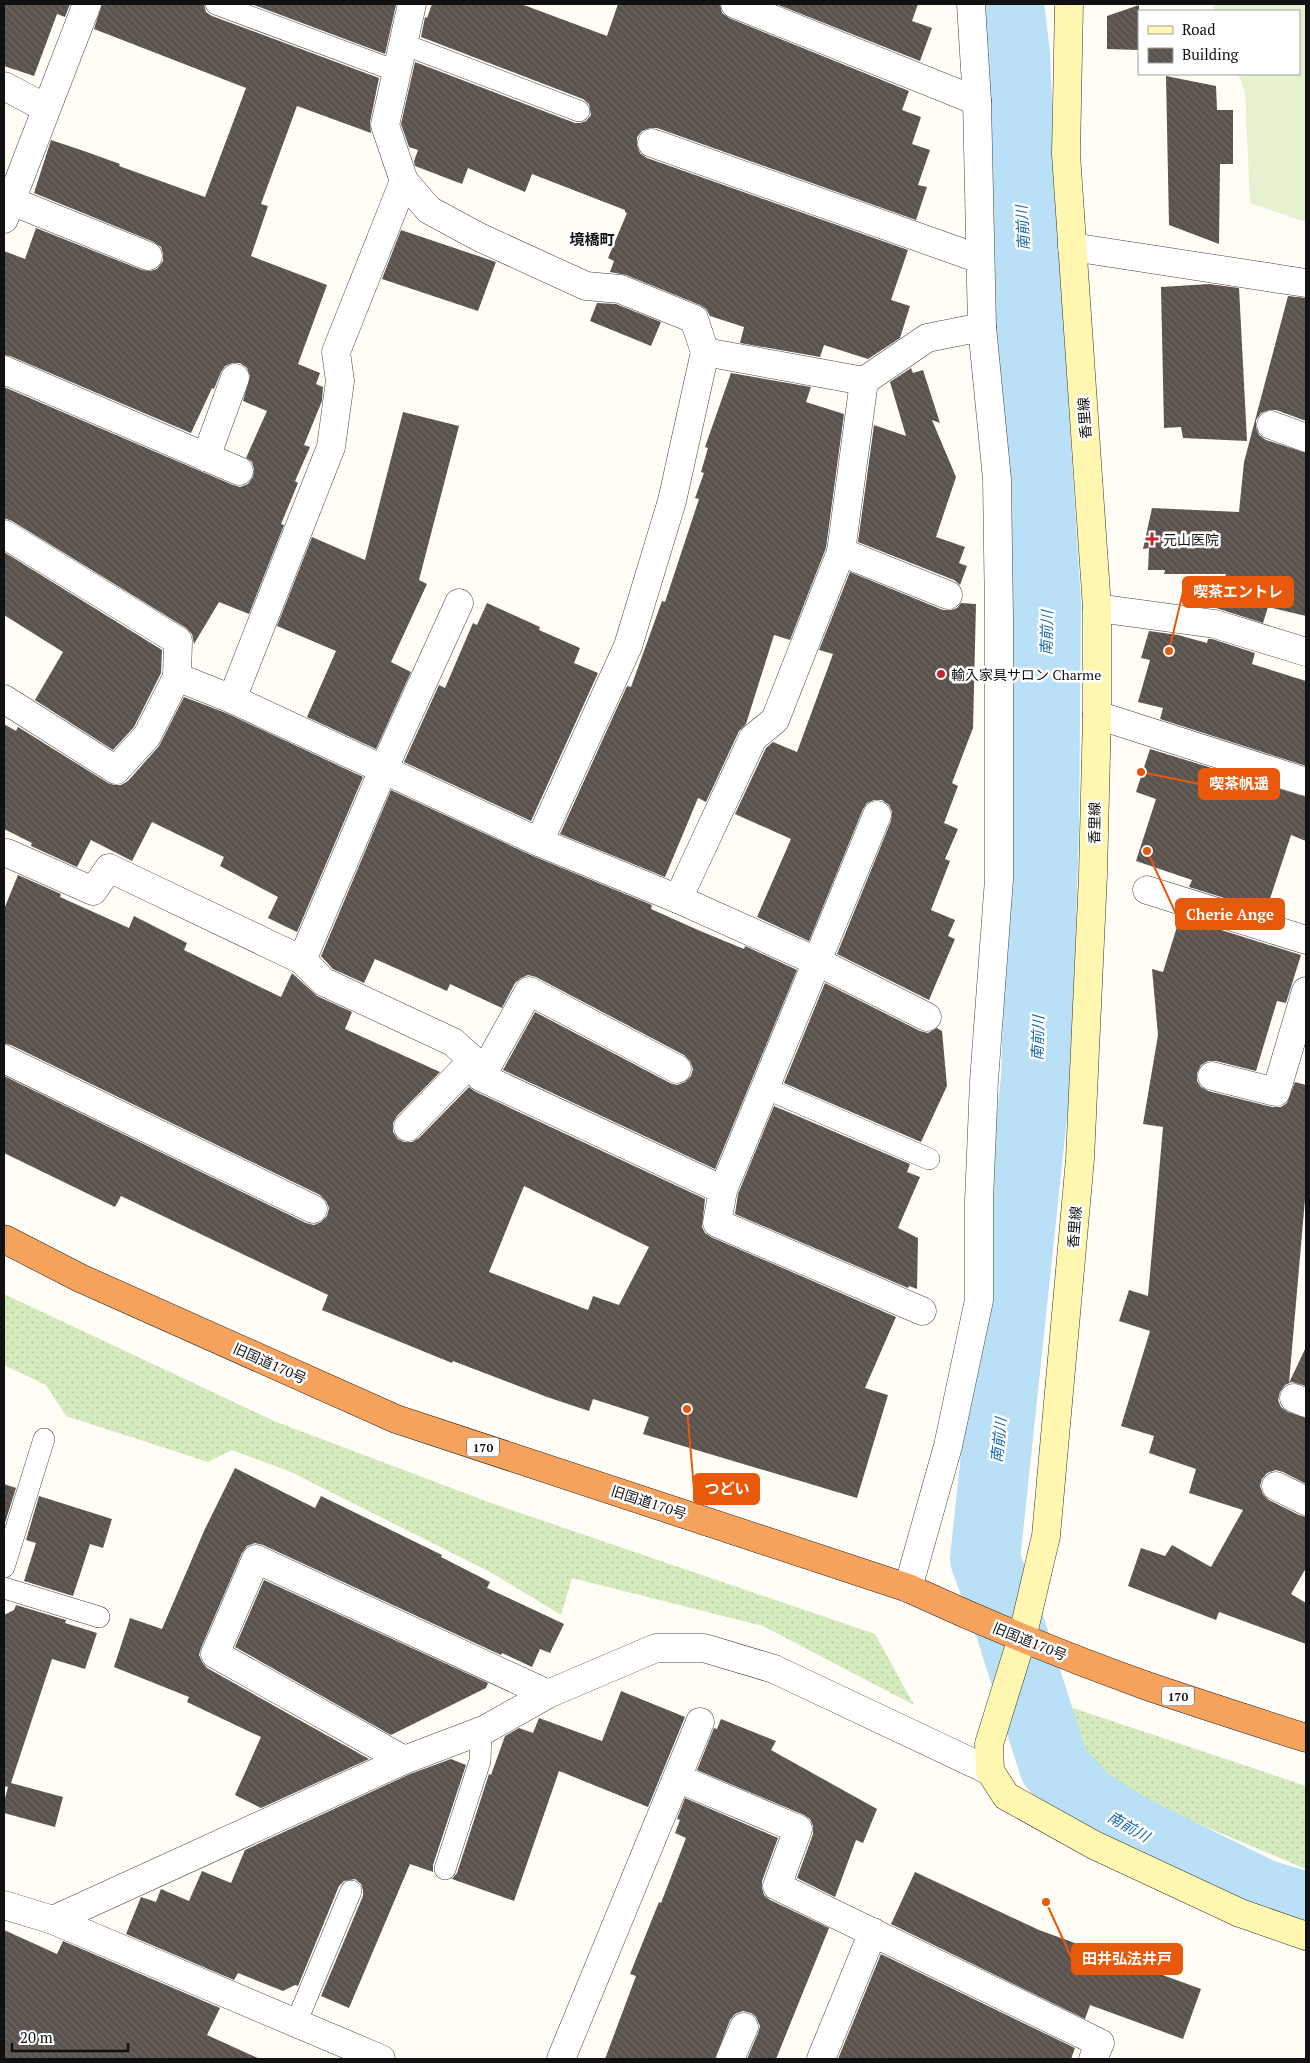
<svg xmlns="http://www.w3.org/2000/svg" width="1310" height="2063" viewBox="0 0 1310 2063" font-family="'PT Serif','Noto Sans JP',serif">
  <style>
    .grass { fill: url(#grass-dots) }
    .pitch { fill: #e6f2cf }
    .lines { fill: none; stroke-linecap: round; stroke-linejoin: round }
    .river { stroke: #b9e0f7; stroke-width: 70 }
    .building { fill: url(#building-back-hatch); fill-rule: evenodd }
    .lane-casing { stroke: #444; stroke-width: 22 }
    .street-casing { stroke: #444; stroke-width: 29 }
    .secondary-casing { stroke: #333; stroke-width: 29 }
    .highway-casing { stroke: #222; stroke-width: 29 }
    .lane { stroke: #fff; stroke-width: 21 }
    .street { stroke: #fff; stroke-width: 28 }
    .secondary { stroke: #fff6b0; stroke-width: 28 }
    .highway { stroke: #f5a25d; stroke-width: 28 }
    .poi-dot { fill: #c4262e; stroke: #fff; stroke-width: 2 }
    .labels { text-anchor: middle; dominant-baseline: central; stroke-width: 5; stroke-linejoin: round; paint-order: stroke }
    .shield { fill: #fff; stroke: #585858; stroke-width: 1 }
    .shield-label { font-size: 12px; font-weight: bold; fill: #111 }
    .street-label { font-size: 14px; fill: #111; stroke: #fff }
    .poi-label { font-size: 14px; fill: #111; stroke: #fff; text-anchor: start }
    .water-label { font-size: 15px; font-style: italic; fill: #1768a6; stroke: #fff }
    .neighbourhood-label { font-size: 15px; font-weight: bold; fill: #111; stroke: #fff }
    .leader { fill: none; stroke: #e8590c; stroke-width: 2 }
    .callout-dot { fill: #e8590c; stroke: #fff; stroke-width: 2 }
    .callout { fill: #e8590c; stroke: #e8590c; stroke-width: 2 }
    .callout-label { font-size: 15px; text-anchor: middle; font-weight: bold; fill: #fff }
  </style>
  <defs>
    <pattern id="grass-dots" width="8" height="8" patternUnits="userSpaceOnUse" patternTransform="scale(1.25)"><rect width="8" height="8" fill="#d5ebbd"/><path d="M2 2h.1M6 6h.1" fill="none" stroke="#b6c8a1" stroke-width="1.8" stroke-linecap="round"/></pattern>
    <pattern id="building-back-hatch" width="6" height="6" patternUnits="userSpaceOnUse" patternTransform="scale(1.25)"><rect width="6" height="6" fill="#5a524d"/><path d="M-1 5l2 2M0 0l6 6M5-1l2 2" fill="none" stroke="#6d6662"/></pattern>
  </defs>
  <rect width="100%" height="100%" fill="#fffdf5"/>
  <g class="grass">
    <path d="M 4,1294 L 274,1421 L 491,1503 L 875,1634 L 914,1705 L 763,1626 L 572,1578 L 561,1615 L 492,1573 L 291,1472 L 232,1450 L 208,1462 L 66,1416 L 46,1385 L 4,1365 Z"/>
    <path d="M 1073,1708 L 1306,1786 L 1306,1869 L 1147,1802 L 1096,1769 L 1073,1745 L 1060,1716 Z"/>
  </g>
  <path class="pitch" d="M 1214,4 L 1306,4 L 1306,222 L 1250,203 L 1245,92 L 1238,74 L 1299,74 L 1299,11 L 1214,11 Z"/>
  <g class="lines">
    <path class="river" d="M 1009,4 L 1015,54 L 1022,223 L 1046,603 L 1044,828 L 1036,1078 L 985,1559 L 1011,1630 L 1054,1766 L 1086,1801 L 1128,1828 L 1262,1894 L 1306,1907"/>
  </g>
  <g class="building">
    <path d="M 4,4 L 70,4 L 65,17 L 57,14 L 34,76 L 4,66 Z"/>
    <path d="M 102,4 L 204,4 L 206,12 L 212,16 L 379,78 L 370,122 L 371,133 L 297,106 L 261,204 L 268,206 L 251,256 L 327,285 L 298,364 L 320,373 L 316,384 L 323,387 L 322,401 L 304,445 L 310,447 L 295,481 L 298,483 L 281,524 L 284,525 L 249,614 L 219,602 L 194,644 L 192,634 L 186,628 L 12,521 L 4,518 L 4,387 L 233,485 L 240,487 L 248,484 L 253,477 L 254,469 L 252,462 L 246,458 L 267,411 L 243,401 L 250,376 L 247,368 L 240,363 L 232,363 L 225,366 L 221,372 L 214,389 L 212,388 L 191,433 L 10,356 L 4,355 L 4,251 L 25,259 L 36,228 L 142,270 L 150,271 L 157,269 L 163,261 L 163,254 L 161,247 L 154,242 L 34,193 L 51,140 L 84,151 L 120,164 L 119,166 L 205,197 L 246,88 L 94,29 Z"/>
    <path d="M 251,4 L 392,4 L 396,5 L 385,54 Z"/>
    <path d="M 432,4 L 521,4 L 607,36 L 618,4 L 720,4 L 722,13 L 729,18 L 909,91 L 902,110 L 921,117 L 912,144 L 930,150 L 918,185 L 927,187 L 916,220 L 657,128 L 650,128 L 642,131 L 637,137 L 637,145 L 640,153 L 647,158 L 908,250 L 891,300 L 910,306 L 900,338 L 868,359 L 824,345 L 820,357 L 740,343 L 744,327 L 710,316 L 706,309 L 700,305 L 626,275 L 610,272 L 614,261 L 608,258 L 627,213 L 625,212 L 625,210 L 532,174 L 525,192 L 468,168 L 462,184 L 415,166 L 414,161 L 418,150 L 409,147 L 401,124 L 415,62 L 575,123 L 580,123 L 586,121 L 591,115 L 589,104 L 583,99 L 421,37 L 425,17 L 427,18 Z"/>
    <path d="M 776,4 L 918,4 L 912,21 L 932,28 L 920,61 Z"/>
    <path d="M 1139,5 L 1139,50 L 1107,49 L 1107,16 Z"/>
    <path d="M 1166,76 L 1216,86 L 1217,110 L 1233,110 L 1233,164 L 1220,164 L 1219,244 L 1169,225 Z"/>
    <path d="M 401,230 L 496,262 L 478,311 L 382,279 Z"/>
    <path d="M 1209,284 L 1239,288 L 1247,441 L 1183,438 L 1181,427 L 1164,428 L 1161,287 Z"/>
    <path d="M 1288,296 L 1306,298 L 1306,421 L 1276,410 L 1269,410 L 1261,413 L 1256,420 L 1256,427 L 1259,435 L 1266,440 L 1306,453 L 1306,616 L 1268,607 L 1263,623 L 1216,608 L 1226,574 L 1164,574 L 1165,570 L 1148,570 L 1149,548 L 1143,549 L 1152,508 L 1239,512 L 1244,462 Z"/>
    <path d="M 597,303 L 616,304 L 661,322 L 651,346 L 590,321 Z"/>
    <path d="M 911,368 L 913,373 L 923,370 L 940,423 L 932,420 L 956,477 L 936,537 L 965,547 L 959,563 L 967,566 L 960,585 L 954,580 L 858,542 L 874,425 L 906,436 L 890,382 Z"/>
    <path d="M 731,373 L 811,387 L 806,402 L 844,414 L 826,548 L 790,640 L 774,635 L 746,724 L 739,731 L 706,802 L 698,798 L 665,877 L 560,834 L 627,686 L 631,687 L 662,601 L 665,602 L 699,499 L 695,498 L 704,473 L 701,472 L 708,448 L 705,447 Z"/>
    <path d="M 403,412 L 459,426 L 419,580 L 427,584 L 391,662 L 411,672 L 376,749 L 307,717 L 336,651 L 277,626 L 312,537 L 365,560 Z"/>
    <path d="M 4,552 L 162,650 L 161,673 L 134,727 L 113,750 L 35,700 L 63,652 L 4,615 Z"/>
    <path d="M 850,572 L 943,610 L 951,610 L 957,608 L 961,603 L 976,604 L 973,728 L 952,783 L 958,786 L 944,823 L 958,829 L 945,859 L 950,861 L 931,910 L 955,920 L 948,936 L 955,939 L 929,1000 L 837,954 L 891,821 L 892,812 L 889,805 L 882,800 L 874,800 L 867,803 L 863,809 L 809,941 L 757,917 L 791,839 L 735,814 L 766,748 L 773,742 L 797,752 L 833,654 L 819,650 Z"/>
    <path d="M 487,603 L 540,627 L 539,630 L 580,648 L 574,663 L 598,673 L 531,821 L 404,762 L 439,685 L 445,688 L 473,623 L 477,625 Z"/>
    <path d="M 1149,631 L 1178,635 L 1207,643 L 1208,639 L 1212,639 L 1255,653 L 1252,664 L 1306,681 L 1306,766 L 1160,719 L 1163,708 L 1138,702 L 1150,660 L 1141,658 Z"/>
    <path d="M 184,697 L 226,713 L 363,777 L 297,932 L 268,918 L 278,897 L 220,866 L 224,857 L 152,822 L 132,861 L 91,840 L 77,867 L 31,846 L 32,843 L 4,829 L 4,724 L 16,731 L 18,727 L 108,783 L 114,785 L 121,785 L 128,781 L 159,746 Z"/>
    <path d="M 1150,749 L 1306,797 L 1306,841 L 1291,835 L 1266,911 L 1189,887 L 1192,880 L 1136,861 L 1156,799 L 1136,792 Z"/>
    <path d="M 391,790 L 533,856 L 652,905 L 651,909 L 698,930 L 744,949 L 745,946 L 797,970 L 715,1169 L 503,1070 L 535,1012 L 670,1083 L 677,1085 L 685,1082 L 691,1076 L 693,1069 L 690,1061 L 684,1055 L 536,977 L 528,975 L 521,978 L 515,983 L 502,1008 L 450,984 L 447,991 L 375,959 L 364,983 L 333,969 L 321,956 Z"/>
    <path d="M 18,875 L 61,894 L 60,897 L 129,928 L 134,916 L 187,943 L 184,950 L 281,997 L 292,973 L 317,996 L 352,1012 L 345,1029 L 440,1072 L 397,1116 L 393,1123 L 393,1132 L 398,1139 L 404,1142 L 412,1142 L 419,1138 L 469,1087 L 474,1091 L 705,1199 L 702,1227 L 705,1233 L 711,1237 L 896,1317 L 865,1388 L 888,1395 L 857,1498 L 643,1434 L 649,1417 L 593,1399 L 589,1411 L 547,1397 L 453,1361 L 452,1363 L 322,1310 L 328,1295 L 121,1196 L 115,1207 L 4,1153 L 4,1076 L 306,1223 L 314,1225 L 321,1222 L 327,1216 L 329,1208 L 326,1201 L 320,1195 L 11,1045 L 4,1044 L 4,909 ZM 524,1186 L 649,1247 L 619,1305 L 593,1296 L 588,1310 L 489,1272 Z"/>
    <path d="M 1180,917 L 1301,955 L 1286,1003 L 1277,1001 L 1256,1071 L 1216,1061 L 1208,1061 L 1201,1065 L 1197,1073 L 1197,1081 L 1201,1087 L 1208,1091 L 1272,1107 L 1281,1107 L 1287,1103 L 1295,1082 L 1306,1085 L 1306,1188 L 1289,1383 L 1306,1347 L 1306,1386 L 1292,1382 L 1285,1385 L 1280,1392 L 1278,1400 L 1281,1407 L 1288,1412 L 1306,1418 L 1306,1484 L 1283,1472 L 1276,1470 L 1267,1473 L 1262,1479 L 1260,1486 L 1263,1494 L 1269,1500 L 1299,1515 L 1306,1517 L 1306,1568 L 1291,1594 L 1306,1603 L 1306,1644 L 1219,1612 L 1216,1620 L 1128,1586 L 1141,1548 L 1165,1556 L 1172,1545 L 1211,1567 L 1243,1510 L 1189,1493 L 1196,1469 L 1149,1453 L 1154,1436 L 1121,1426 L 1150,1331 L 1119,1321 L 1129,1290 L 1148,1296 L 1163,1127 L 1143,1124 L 1158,1035 L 1152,969 L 1163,972 Z"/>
    <path d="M 825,983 L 920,1031 L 928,1033 L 937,1028 L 942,1031 L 947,1086 L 921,1142 L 784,1083 Z"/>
    <path d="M 774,1106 L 910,1164 L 907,1172 L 920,1177 L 898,1228 L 918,1238 L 917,1289 L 909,1286 L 908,1288 L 735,1214 L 738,1194 Z"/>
    <path d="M 235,1468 L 315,1508 L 321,1496 L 442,1555 L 441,1557 L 490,1582 L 487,1588 L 564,1624 L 550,1653 L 540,1649 L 532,1667 L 502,1653 L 501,1655 L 263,1545 L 255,1543 L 247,1546 L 242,1553 L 201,1648 L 199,1655 L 202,1662 L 207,1668 L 369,1759 L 261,1808 L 235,1795 L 261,1737 L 187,1702 L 189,1697 L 114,1667 L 130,1618 L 162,1629 L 204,1531 Z"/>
    <path d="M 4,1484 L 16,1488 L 4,1526 Z"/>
    <path d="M 39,1496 L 112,1519 L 103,1548 L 90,1544 L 73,1596 L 24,1581 L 36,1543 L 26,1540 Z"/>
    <path d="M 264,1580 L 488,1683 L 486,1688 L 391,1735 L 235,1647 Z"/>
    <path d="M 16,1605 L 66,1620 L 65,1623 L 97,1633 L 85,1669 L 52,1659 L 11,1783 L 63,1797 L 55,1827 L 4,1813 L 4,1802 L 8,1787 L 4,1786 L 4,1615 L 14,1610 Z"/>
    <path d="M 621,1691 L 685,1717 L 648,1807 L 559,1771 L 514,1901 L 452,1879 L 457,1873 L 489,1774 L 491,1775 L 505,1736 L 519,1728 L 533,1733 L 539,1718 L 602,1741 Z"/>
    <path d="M 721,1719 L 776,1741 L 771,1750 L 877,1809 L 863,1843 L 856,1840 L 835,1897 L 797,1878 L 813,1834 L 813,1826 L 810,1819 L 804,1815 L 697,1770 L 714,1728 L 717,1729 Z"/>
    <path d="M 451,1759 L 466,1765 L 433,1865 L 433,1872 L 410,1864 L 349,2008 L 321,1996 L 363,1896 L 363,1890 L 361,1884 L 355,1879 L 344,1881 L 339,1886 L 298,1986 L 295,1985 L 283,1991 L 238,1973 L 234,1980 L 126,1934 L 141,1897 L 156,1902 L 161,1889 L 189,1901 L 202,1871 L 231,1883 L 245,1850 L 410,1774 Z"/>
    <path d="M 685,1798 L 778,1838 L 762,1881 L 762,1888 L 764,1895 L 770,1900 L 829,1928 L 776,2059 L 747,2059 L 758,2033 L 760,2026 L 756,2017 L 751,2013 L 743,2011 L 735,2014 L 730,2020 L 715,2059 L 605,2059 L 636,1976 L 630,1974 L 659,1902 L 661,1903 L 686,1838 L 675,1833 L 680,1820 L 677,1819 Z"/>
    <path d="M 915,1872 L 1039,1930 L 1201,1989 L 1183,2039 L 1090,2005 L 1085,2019 L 891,1924 Z"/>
    <path d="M 4,1930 L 57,1954 L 63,1941 L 220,2008 L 207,2035 L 260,2059 L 4,2059 Z"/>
    <path d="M 881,1954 L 1075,2048 L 1071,2059 L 838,2059 Z"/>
  </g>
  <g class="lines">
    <g class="lane-casing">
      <g id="lane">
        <path d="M 216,4 L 396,71"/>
        <path d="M 403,44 L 579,111"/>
        <path d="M 765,1088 L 929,1159"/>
        <path d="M 4,1567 L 44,1439"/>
        <path d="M 4,1588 L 99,1617"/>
        <path d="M 445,1869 L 480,1761 L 481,1731"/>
        <path d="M 296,2023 L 351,1891"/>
      </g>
    </g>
    <g class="street-casing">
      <g id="street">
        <path d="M 735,4 L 977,101"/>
        <path d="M 4,86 L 46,108"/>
        <path d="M 652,143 L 980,259"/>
        <path d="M 404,181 L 429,210 L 479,237 L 586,286 L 620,289 L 694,319 L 705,352"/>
        <path d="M 11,201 L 148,256"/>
        <path d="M 4,219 L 87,4"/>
        <path d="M 1072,247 L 1306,283"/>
        <path d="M 4,370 L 239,471"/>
        <path d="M 1271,425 L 1306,438"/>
        <path d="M 206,457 L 235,378"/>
        <path d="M 4,534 L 178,641 L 177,677 L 232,699 L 539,842 L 678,899 L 818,962 L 927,1017"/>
        <path d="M 841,552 L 948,595"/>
        <path d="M 1097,608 L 1215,624 L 1306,652"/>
        <path d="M 4,699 L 116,770 L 147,736 L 177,677"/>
        <path d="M 232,699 L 331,447 L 340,381 L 336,352 L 404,181 L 385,125 L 412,4"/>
        <path d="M 1097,715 L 1306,782"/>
        <path d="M 877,815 L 723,1190 L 717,1223 L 922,1311"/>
        <path d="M 539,842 L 628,646 L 672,501 L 705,352 L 864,381"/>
        <path d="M 7,853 L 93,891 L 109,868 L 302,960 L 324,982 L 453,1042 L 473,1060 L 481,1077 L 723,1190"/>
        <path d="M 1147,890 L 1306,940"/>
        <path d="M 678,899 L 753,738 L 775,720 L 841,552 L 864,381 L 927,338 L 982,327"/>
        <path d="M 302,960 L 383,770 L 459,603"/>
        <path d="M 4,1059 L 313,1209"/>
        <path d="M 1212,1076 L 1276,1092 L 1306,991"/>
        <path d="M 481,1077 L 529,991 L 677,1069"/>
        <path d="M 408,1127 L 473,1060"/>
        <path d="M 1294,1398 L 1306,1403"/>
        <path d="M 1276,1486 L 1306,1501"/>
        <path d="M 908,1588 L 948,1446 L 979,1300 L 979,1201 L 984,1081 L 999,879 L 999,617 L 997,479 L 982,327 L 977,101 L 971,4"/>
        <path d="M 404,1760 L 215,1654 L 256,1559 L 548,1694"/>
        <path d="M 677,1778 L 798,1829 L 777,1886 L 1100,2043 L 1093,2059"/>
        <path d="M 4,1905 L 53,1920 L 381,2059"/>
        <path d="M 53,1920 L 404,1760 L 486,1729 L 548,1694 L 656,1648 L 704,1648 L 774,1669 L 990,1771"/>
        <path d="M 561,2059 L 700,1722"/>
        <path d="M 730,2059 L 744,2027"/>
        <path d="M 821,2059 L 873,1932"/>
      </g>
    </g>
    <g class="secondary-casing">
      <path id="secondary" d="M 1069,4 L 1066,154 L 1097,608 L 1097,715 L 1093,875 L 1080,1159 L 1046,1536 L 1022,1638 L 989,1744 L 990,1771 L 1006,1796 L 1094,1845 L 1240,1913 L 1306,1936"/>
    </g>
    <g class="highway-casing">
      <path id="highway" d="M 4,1239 L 80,1278 L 396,1419 L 908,1588 C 986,1624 1066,1657 1147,1686 C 1200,1704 1253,1721 1306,1738"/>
    </g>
    <use href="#lane" class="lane"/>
    <use href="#street" class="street"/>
    <use href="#secondary" class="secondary"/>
    <use href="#highway" class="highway"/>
  </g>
  <g class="poi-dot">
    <path d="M1149.5 531.5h5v5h5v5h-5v5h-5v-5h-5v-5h5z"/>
    <circle cx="941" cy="674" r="5"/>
  </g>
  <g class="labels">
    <g class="shield">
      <rect x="467" y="1437.5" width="32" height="19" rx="4"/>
      <rect x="1162" y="1686.5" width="32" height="19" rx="4"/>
    </g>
    <g class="shield-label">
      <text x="483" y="1447">170</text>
      <text x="1178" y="1696">170</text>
    </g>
    <g class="street-label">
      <text transform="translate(1084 418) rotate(-94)">香里線</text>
      <text transform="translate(1094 823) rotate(-89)">香里線</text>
      <text transform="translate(1074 1227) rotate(-85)">香里線</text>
      <text transform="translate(270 1363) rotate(24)">旧国道170号</text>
      <text transform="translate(649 1502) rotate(18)">旧国道170号</text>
      <text transform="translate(1030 1641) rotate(22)">旧国道170号</text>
    </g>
    <g class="poi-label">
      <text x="1163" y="539">元山医院</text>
      <text x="951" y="674">輸入家具サロン Charme</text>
    </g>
    <g class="water-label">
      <text transform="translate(1022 228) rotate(-93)">南前川</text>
      <text transform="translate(1046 633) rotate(-89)">南前川</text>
      <text transform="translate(1037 1038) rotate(-88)">南前川</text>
      <text transform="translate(998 1440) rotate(-84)">南前川</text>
      <text transform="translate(1129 1826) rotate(30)">南前川</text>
    </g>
    <g class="neighbourhood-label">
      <text x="592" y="239">境橋町</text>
    </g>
  </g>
  <path class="leader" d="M1169 651L1183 592M1141 772L1199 784M1147 851L1176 914M687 1409L694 1489M1046 1902L1072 1959"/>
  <g class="callout-dot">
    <circle cx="1169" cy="651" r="5"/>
    <circle cx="1141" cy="772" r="5"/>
    <circle cx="1147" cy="851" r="5"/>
    <circle cx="687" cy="1409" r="5"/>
    <circle cx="1046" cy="1902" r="5"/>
  </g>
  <g class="callout">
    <rect x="1183" y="577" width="110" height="30" rx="5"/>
    <rect x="1199" y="769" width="80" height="30" rx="5"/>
    <rect x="1176" y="899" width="108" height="30" rx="5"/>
    <rect x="694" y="1474" width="65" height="30" rx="5"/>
    <rect x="1072" y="1944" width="110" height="30" rx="5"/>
  </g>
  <g class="callout-label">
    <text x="1238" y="597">喫茶エントレ</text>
    <text x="1239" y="789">喫茶帆遥</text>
    <text x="1230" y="920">Cherie Ange</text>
    <text x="727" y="1494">つどい</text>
    <text x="1127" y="1964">田井弘法井戸</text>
  </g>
  <rect width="1310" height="2063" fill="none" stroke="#111111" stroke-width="10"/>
  <rect x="1138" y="10" width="162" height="65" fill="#ffffff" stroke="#a0a0a0"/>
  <rect x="1148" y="26" width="25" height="8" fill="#fff6b0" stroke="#a0a0a0"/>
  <text x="1182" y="35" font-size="15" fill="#111111">Road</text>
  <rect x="1148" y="48" width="25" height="15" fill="url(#building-back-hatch)" stroke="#a0a0a0"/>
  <text x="1182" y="60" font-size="15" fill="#111111">Building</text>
  <path d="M12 2043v8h116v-8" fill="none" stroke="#111111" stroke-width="2.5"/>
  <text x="20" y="2043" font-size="15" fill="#111111" stroke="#ffffff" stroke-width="4" paint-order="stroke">20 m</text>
</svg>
